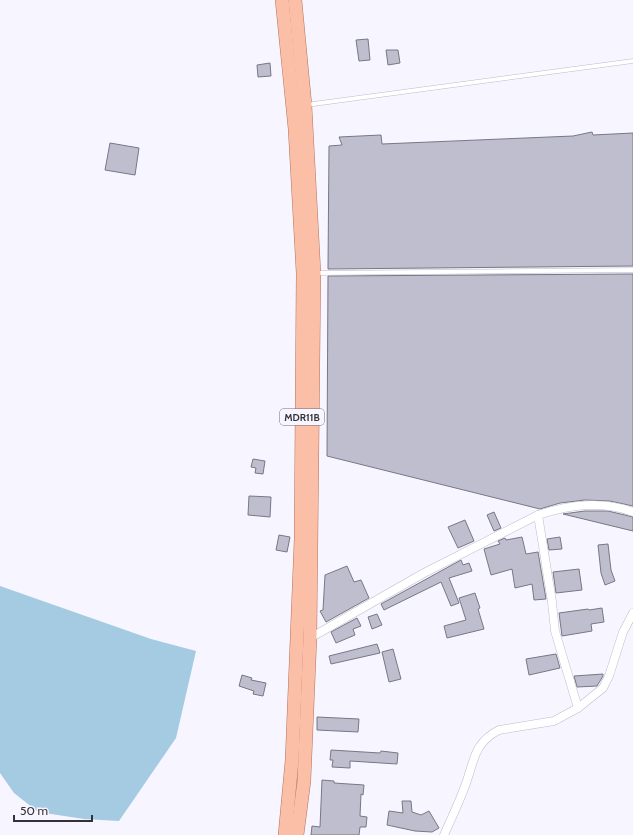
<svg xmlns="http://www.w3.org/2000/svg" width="633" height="835" viewBox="0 0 633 835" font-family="Cabin,sans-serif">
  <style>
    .water { fill: #a4cbe2 }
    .building { fill: #bfbece; stroke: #787785 }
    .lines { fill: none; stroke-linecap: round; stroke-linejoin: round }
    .service-casing { stroke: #bebbca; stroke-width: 5 }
    .minor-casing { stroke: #bebbca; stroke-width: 9 }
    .primary-casing { stroke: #b3725a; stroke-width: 14 }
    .service { stroke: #fff; stroke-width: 4 }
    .minor { stroke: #fff; stroke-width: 8 }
    .primary { stroke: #fbbfa7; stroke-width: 13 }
    .labels { text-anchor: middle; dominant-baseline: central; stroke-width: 3; stroke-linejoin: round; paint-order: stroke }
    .shield { fill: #f7f5ff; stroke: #6e6c74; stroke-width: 1 }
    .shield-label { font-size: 10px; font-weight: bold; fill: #333238 }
  </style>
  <rect width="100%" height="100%" fill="#f7f5ff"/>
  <path class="water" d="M 0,586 L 151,639 L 196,651 L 176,738 L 119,821 L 84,819 L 38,812 L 14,793 L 0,773 Z"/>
  <g class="building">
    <path d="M 368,39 L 370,60 L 359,61 L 356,40 Z"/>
    <path d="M 386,50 L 398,50 L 400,63 L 388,65 Z"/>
    <path d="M 270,63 L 271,76 L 258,77 L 257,65 Z"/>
    <path d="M 592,132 L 593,135 L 633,133 L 633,266 L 328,269 L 329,146 L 342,145 L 339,137 L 381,135 L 382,144 L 573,136 Z"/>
    <path d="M 110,143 L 139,148 L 135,175 L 105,170 Z"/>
    <path d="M 633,274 L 633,506 L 610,501 L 585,500 L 560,503 L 540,509 L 327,456 L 328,276 Z"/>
    <path d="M 253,459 L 265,461 L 263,474 L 255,473 L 256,468 L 251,467 Z"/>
    <path d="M 249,496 L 271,497 L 270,517 L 248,515 Z"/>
    <path d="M 585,511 L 608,511 L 633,517 L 633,531 L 563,514 Z"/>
    <path d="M 494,512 L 501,528 L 494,531 L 487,515 Z"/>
    <path d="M 465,520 L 474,541 L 458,548 L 448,527 Z"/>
    <path d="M 279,535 L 290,537 L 287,552 L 276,550 Z"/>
    <path d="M 522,537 L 526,554 L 538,552 L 546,599 L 534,600 L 532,584 L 515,588 L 512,569 L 491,575 L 484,549 L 500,544 L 498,541 L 505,538 L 506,540 Z"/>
    <path d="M 560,537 L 562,549 L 549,550 L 547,539 Z"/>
    <path d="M 608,544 L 611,570 L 615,581 L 605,585 L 601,573 L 598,545 Z"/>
    <path d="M 461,560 L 463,565 L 469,563 L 472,571 L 449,578 L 459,603 L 451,606 L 441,582 L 384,610 L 381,604 Z"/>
    <path d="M 347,566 L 354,582 L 361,580 L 369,598 L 326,622 L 320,611 L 323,610 L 325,575 Z"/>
    <path d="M 579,569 L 582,590 L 556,593 L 553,572 Z"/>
    <path d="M 475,593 L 480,608 L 478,609 L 484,629 L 447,638 L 444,626 L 466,620 L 459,598 Z"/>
    <path d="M 602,608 L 604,622 L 591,624 L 592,631 L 562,636 L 559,613 L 588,609 L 589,610 Z"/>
    <path d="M 377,614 L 382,625 L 372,629 L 368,617 Z"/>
    <path d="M 357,618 L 361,626 L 353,629 L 355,635 L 336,643 L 331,632 Z"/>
    <path d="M 377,644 L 380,653 L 331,664 L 329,656 Z"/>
    <path d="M 393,649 L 401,679 L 389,682 L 382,652 Z"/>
    <path d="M 556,654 L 560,668 L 529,675 L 526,659 Z"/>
    <path d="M 603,674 L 603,676 L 597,686 L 577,687 L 574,676 Z"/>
    <path d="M 242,675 L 252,678 L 251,680 L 266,683 L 263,696 L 253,694 L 254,691 L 239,686 Z"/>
    <path d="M 317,717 L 359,719 L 358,732 L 317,730 Z"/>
    <path d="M 331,750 L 380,753 L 381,751 L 398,753 L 397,764 L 350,761 L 350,768 L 332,767 L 333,760 L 330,760 Z"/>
    <path d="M 322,780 L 334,781 L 334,783 L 364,785 L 363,795 L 361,794 L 360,816 L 367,817 L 366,827 L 360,827 L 359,835 L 311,835 L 312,826 L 320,827 Z"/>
    <path d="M 402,801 L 411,801 L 412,812 L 421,815 L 429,811 L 439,828 L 432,832 L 415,831 L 387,825 L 389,811 L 403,813 Z"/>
  </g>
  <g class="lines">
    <g class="service-casing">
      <g id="service">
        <path d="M 306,105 L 633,61"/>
        <path d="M 315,273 L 633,270"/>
      </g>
    </g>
    <g class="minor-casing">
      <g id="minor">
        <path d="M 538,515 L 552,602 L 555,631 L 578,708"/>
        <path d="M 310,638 L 424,573 L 538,515 C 569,505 601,500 633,512"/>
        <path d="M 444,835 C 451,819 459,803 465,786 C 474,763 473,743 499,730 L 554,721 L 578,708 L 603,688 L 609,676 L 623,632 L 633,613"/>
      </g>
    </g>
    <g class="primary-casing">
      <g id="primary">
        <path d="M 282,0 L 295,129 L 303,273 L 301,539 L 292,760 L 285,835"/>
        <path d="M 295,0 L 305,105 L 314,273 L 310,638 L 304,781 L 297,835"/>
      </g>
    </g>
    <use href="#service" class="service"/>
    <use href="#minor" class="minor"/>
    <use href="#primary" class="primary"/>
  </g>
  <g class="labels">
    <rect class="shield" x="280" y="409" width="44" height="16" rx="3"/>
    <g class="shield-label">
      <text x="302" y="417">MDR11B</text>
    </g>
  </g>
  <path d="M14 815v6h78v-6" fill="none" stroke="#333238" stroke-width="2"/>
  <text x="20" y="815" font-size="12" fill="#333238" stroke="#f7f5ff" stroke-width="3" paint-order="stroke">50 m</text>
</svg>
